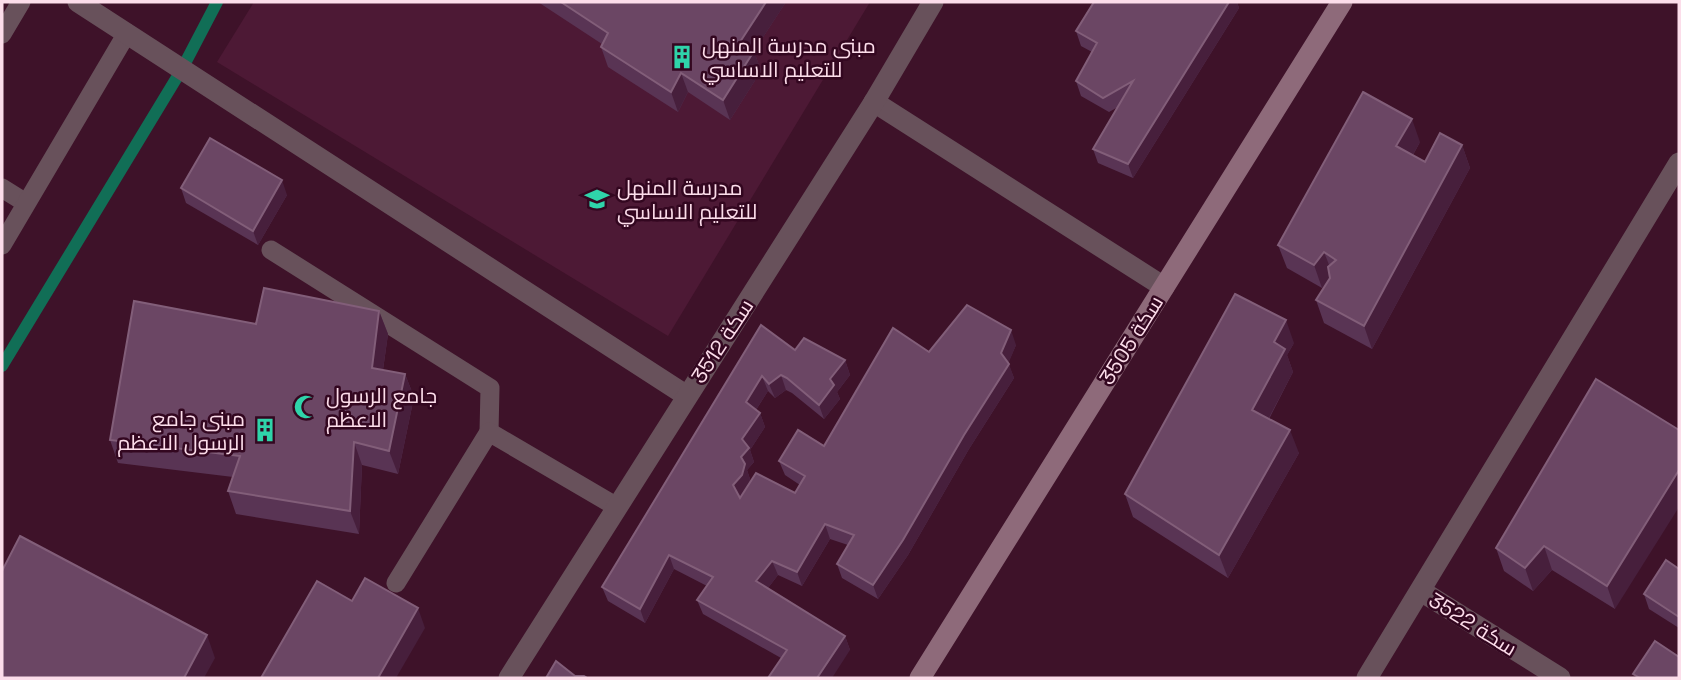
<svg xmlns="http://www.w3.org/2000/svg" width="1681" height="680" viewBox="0 0 1681 680" font-family="'Space Grotesk',Cairo,sans-serif">
  <style>
    .built { fill: #4d1935 }
    .lines { fill: none; stroke-linecap: round; stroke-linejoin: round }
    .stream { stroke: #116e56; stroke-width: 12 }
    .lane { stroke: #68515b; stroke-width: 19 }
    .street { stroke: #68515b; stroke-width: 21 }
    .secondary { stroke: #8e6a7a; stroke-width: 21 }
    .wall { fill: #593454 }
    .shaded-wall { fill: #471f3c }
    .building { fill: #6b4664; stroke: #825e79; stroke-width: 2 }
    .labels { text-anchor: middle; dominant-baseline: central; stroke-width: 5; stroke-linejoin: round; paint-order: stroke }
    .poi-label { font-size: 21px; fill: #fcddea; stroke: #330720; text-anchor: start }
    .street-label { font-size: 21px; fill: #fcddea; stroke: #330720 }
  </style>
  <rect width="100%" height="100%" fill="#3e1229"/>
  <path class="built" d="M 254,2 L 870,2 L 668,336 L 217,62 Z"/>
  <g class="lines">
    <path class="stream" d="M 2,366 L 182,69 L 217,2"/>
    <g class="lane">
      <path d="M 2,34 L 21,2"/>
      <path d="M 2,188 L 26,203"/>
      <path d="M 2,245 L 127,33"/>
      <path d="M 271,250 L 490,388 L 489,432"/>
      <path d="M 396,583 L 489,432 L 617,507"/>
    </g>
    <g class="street">
      <path d="M 78,2 L 687,396"/>
      <path d="M 874,102 L 1164,287"/>
      <path d="M 1421,591 L 1560,678"/>
      <path d="M 509,678 L 874,102 L 933,2"/>
      <path d="M 1367,678 L 1679,163"/>
    </g>
    <path class="secondary" d="M 920,678 L 1342,2"/>
  </g>
  <g class="wall">
    <path d="M 538,2 L 786,2 L 754,51 L 761,71 L 730,120 L 688,92 L 678,112 L 608,67 L 601,47 L 602,44 Z"/>
    <path d="M 1094,2 L 1237,2 L 1239,8 L 1133,178 L 1098,163 L 1093,149 L 1118,107 L 1109,112 L 1081,96 L 1076,81 L 1092,52 L 1081,46 L 1076,31 Z"/>
    <path d="M 1420,142 L 1413,155 L 1425,162 L 1462,145 L 1470,168 L 1372,349 L 1324,323 L 1316,300 L 1328,280 L 1322,288 L 1287,268 L 1278,245 Z"/>
    <path d="M 181,188 L 287,195 L 258,245 L 186,203 Z"/>
    <path d="M 379,311 L 388,334 L 383,370 L 405,374 L 414,397 L 398,474 L 362,465 L 359,534 L 236,514 L 228,491 L 233,477 L 118,463 L 110,440 L 256,324 Z"/>
    <path d="M 761,325 L 795,350 L 845,360 L 850,375 L 837,392 L 840,399 L 824,419 L 792,393 L 786,390 L 775,398 L 768,391 L 756,410 L 760,413 L 765,427 L 750,450 L 754,462 L 747,470 L 750,479 L 749,485 L 795,493 L 800,485 L 785,475 L 779,461 L 824,446 L 929,352 L 1016,345 L 1008,363 L 1014,378 L 969,449 L 908,555 L 878,599 L 842,578 L 837,564 L 848,545 L 830,539 L 802,586 L 778,575 L 768,588 L 845,636 L 850,650 L 781,658 L 703,614 L 697,600 L 707,586 L 674,569 L 645,623 L 608,601 L 602,587 Z"/>
    <path d="M 1294,343 L 1287,355 L 1293,372 L 1269,419 L 1299,453 L 1228,578 L 1133,517 L 1125,494 Z"/>
    <path d="M 1596,379 L 1615,609 L 1552,570 L 1533,591 L 1504,571 L 1496,548 Z"/>
    <path d="M 1679,569 L 1679,628 L 1649,609 L 1644,594 Z"/>
  </g>
  <g class="shaded-wall">
    <path d="M 766,2 L 786,2 L 754,51 L 761,71 L 730,120 L 723,100 L 740,42 Z"/>
    <path d="M 1229,2 L 1237,2 L 1239,8 L 1133,178 L 1128,164 Z"/>
    <path d="M 681,73 L 688,92 L 678,112 L 671,92 Z"/>
    <path d="M 1412,119 L 1420,142 L 1405,169 L 1396,146 Z"/>
    <path d="M 1462,145 L 1470,168 L 1372,349 L 1364,326 Z"/>
    <path d="M 282,180 L 287,195 L 258,245 L 253,231 Z"/>
    <path d="M 1324,252 L 1333,275 L 1322,288 L 1314,265 Z"/>
    <path d="M 379,311 L 388,334 L 380,391 L 372,368 Z"/>
    <path d="M 1286,320 L 1294,343 L 1287,355 L 1293,372 L 1261,433 L 1252,410 L 1274,342 Z"/>
    <path d="M 1011,330 L 1016,345 L 1007,367 L 1009,364 L 1014,378 L 969,449 L 908,555 L 878,599 L 873,585 L 1001,353 Z"/>
    <path d="M 845,360 L 850,375 L 837,392 L 840,399 L 824,419 L 819,405 L 830,379 Z"/>
    <path d="M 405,374 L 414,397 L 398,474 L 389,451 Z"/>
    <path d="M 781,375 L 786,390 L 775,398 L 769,384 Z"/>
    <path d="M 762,376 L 768,391 L 752,416 L 746,402 Z"/>
    <path d="M 760,413 L 765,427 L 750,450 L 754,462 L 747,470 L 750,479 L 748,489 L 739,500 L 733,485 L 741,457 L 742,439 Z"/>
    <path d="M 1290,430 L 1299,453 L 1228,578 L 1219,555 Z"/>
    <path d="M 354,442 L 362,465 L 359,534 L 350,511 Z"/>
    <path d="M 1679,470 L 1679,507 L 1615,609 L 1607,586 Z"/>
    <path d="M 825,524 L 830,539 L 802,586 L 797,572 Z"/>
    <path d="M 1544,546 L 1552,570 L 1533,591 L 1525,568 Z"/>
    <path d="M 669,555 L 674,569 L 645,623 L 640,609 Z"/>
    <path d="M 772,561 L 778,575 L 762,596 L 756,581 Z"/>
    <path d="M 418,608 L 425,628 L 396,678 L 378,678 Z"/>
    <path d="M 207,635 L 215,658 L 204,678 L 184,678 Z"/>
    <path d="M 845,636 L 850,650 L 832,678 L 817,678 Z"/>
  </g>
  <g class="building">
    <path d="M 561,2 L 766,2 L 740,42 L 754,51 L 723,100 L 681,73 L 671,92 L 601,47 L 608,33 Z"/>
    <path d="M 1094,2 L 1229,2 L 1128,164 L 1093,149 L 1133,81 L 1103,98 L 1076,81 L 1097,43 L 1076,31 Z"/>
    <path d="M 1363,92 L 1412,119 L 1396,146 L 1425,162 L 1440,133 L 1462,145 L 1364,326 L 1316,300 L 1330,278 L 1328,267 L 1336,260 L 1324,252 L 1314,265 L 1278,245 Z"/>
    <path d="M 210,138 L 282,180 L 253,231 L 181,188 Z"/>
    <path d="M 264,288 L 379,311 L 372,368 L 405,374 L 389,451 L 354,442 L 350,511 L 228,491 L 240,456 L 110,440 L 134,301 L 256,324 Z"/>
    <path d="M 1235,294 L 1286,320 L 1274,342 L 1285,349 L 1252,410 L 1290,430 L 1219,555 L 1125,494 Z"/>
    <path d="M 967,305 L 1011,330 L 1001,353 L 1009,364 L 964,435 L 903,540 L 873,585 L 837,564 L 854,535 L 825,524 L 797,572 L 772,561 L 756,581 L 845,636 L 817,678 L 768,678 L 787,650 L 697,600 L 713,577 L 669,555 L 640,609 L 602,587 L 761,325 L 795,350 L 804,338 L 845,360 L 830,379 L 834,385 L 819,405 L 787,378 L 781,375 L 769,384 L 762,376 L 746,402 L 760,413 L 742,439 L 749,448 L 741,457 L 745,464 L 742,475 L 733,485 L 740,498 L 756,473 L 795,493 L 805,476 L 779,461 L 798,430 L 824,446 L 893,328 L 929,352 Z"/>
    <path d="M 1596,379 L 1679,430 L 1679,470 L 1607,586 L 1544,546 L 1525,568 L 1496,548 Z"/>
    <path d="M 20,536 L 207,635 L 184,678 L 2,678 L 2,571 Z"/>
    <path d="M 1666,560 L 1679,569 L 1679,617 L 1644,594 Z"/>
    <path d="M 365,578 L 418,608 L 378,678 L 261,678 L 317,581 L 352,601 Z"/>
    <path d="M 1655,641 L 1679,657 L 1679,678 L 1640,678 L 1633,674 Z"/>
    <path d="M 556,661 L 575,676 L 584,676 L 587,678 L 546,678 Z"/>
  </g>
  <defs>
    <g id="building-bare" transform="scale(1.89)"><path d="M-4-6H4V6H1V3H-1V6H-4ZM-2.5-4.3h1.7v1.8h-1.7ZM.8-4.3h1.7v1.8H.8ZM-2.5-1h1.7V.8h-1.7ZM.8-1h1.7V.8H.8Z" fill="#2fd4aa" stroke="#330720" stroke-width="2.5" paint-order="stroke"/></g>
    <g id="school-bare" transform="scale(1.89)"><path d="M0-5L7-2L0 1L-7-2ZM-4 1L0 2.5L4 1V4Q0 6-4 4Z" fill="#2fd4aa" stroke="#330720" stroke-width="2.5" paint-order="stroke"/></g>
    <g id="mosque-bare" transform="scale(1.89)"><path d="M3.5-4.9A6 6 0 1 0 3.5 4.9A5 5 0 1 1 3.5-4.9Z" fill="#2fd4aa" stroke="#330720" stroke-width="2.5" paint-order="stroke"/></g>
  </defs>
  <g fill-rule="evenodd">
    <use href="#building-bare" x="682" y="57"/>
    <use href="#school-bare" x="597" y="199"/>
    <use href="#mosque-bare" x="306" y="407"/>
    <use href="#building-bare" x="265" y="430"/>
  </g>
  <g class="labels">
    <g class="poi-label">
      <text x="702" y="45">مبنى مدرسة المنهل<tspan x="702" dy="24">للتعليم الاساسي</tspan></text>
      <text x="617" y="187">مدرسة المنهل<tspan x="617" dy="24">للتعليم الاساسي</tspan></text>
      <text x="326" y="395">جامع الرسول<tspan x="326" dy="24">الاعظم</tspan></text>
      <text x="245" y="418" text-anchor="end">مبنى جامع<tspan x="245" dy="24">الرسول الاعظم</tspan></text>
    </g>
    <g class="street-label">
      <text transform="translate(1131 340) rotate(-58)">سكة 3505</text>
      <text transform="translate(722 341) rotate(-57)">سكة 3512</text>
      <text transform="translate(1473 624) rotate(32)">سكة 3522</text>
    </g>
  </g>
  <rect width="1681" height="680" fill="none" stroke="#fcddea" stroke-width="7"/>
</svg>
